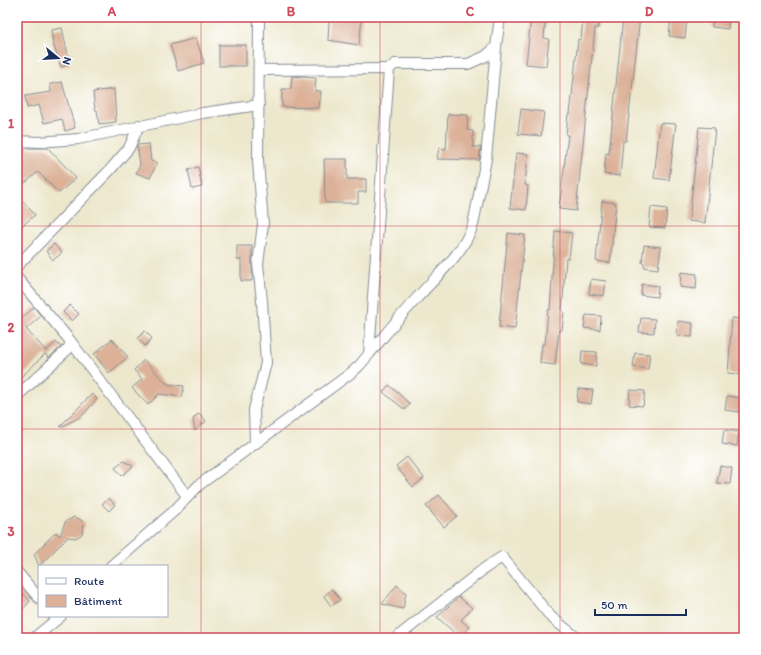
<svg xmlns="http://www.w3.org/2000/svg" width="761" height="655" viewBox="0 0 761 655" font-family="Itim,sans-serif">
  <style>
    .building { fill: #dcb198 }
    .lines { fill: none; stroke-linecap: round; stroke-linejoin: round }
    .street-casing { stroke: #848c96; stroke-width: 12 }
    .street { stroke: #fff; stroke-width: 10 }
    .grid { fill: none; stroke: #d1495b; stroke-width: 1; stroke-opacity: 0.55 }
    .neatline { fill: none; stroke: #d1495b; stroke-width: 1.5 }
    .grid-label { font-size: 13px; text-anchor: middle; font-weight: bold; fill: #d1495b }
  </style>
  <rect width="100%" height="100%" fill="#fff"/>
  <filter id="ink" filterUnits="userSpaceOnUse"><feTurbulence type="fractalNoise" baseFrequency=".025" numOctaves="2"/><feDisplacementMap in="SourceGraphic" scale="8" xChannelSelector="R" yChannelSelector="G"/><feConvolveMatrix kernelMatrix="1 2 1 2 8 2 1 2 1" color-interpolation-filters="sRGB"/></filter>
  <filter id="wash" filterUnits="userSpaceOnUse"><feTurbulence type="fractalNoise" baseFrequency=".012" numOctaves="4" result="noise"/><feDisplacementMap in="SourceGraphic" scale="16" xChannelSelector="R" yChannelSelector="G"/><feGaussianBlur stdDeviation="0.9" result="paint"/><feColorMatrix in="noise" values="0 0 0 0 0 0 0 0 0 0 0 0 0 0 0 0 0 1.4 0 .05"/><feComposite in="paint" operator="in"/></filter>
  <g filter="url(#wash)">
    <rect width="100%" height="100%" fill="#ede8cd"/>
    <g id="blocks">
      <g class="building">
        <path d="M 338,17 L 362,17 L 359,45 L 328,40 L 329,21 L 338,20 Z"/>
        <path d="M 531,17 L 546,17 L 544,38 L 549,39 L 546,66 L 526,64 Z"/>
        <path d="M 583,17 L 599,17 L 598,28 L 595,28 L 576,211 L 559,209 L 568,135 L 566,135 L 568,114 L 570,114 L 578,39 L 581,40 Z"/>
        <path d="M 623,17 L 640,17 L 626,141 L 623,141 L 620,176 L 604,174 L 606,153 L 609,154 Z"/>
        <path d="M 671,17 L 687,17 L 685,38 L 669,36 Z"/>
        <path d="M 713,17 L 729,17 L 728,29 L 712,27 Z"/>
        <path d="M 62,28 L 70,64 L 61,67 L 53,44 L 51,30 Z"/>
        <path d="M 196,38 L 204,63 L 178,71 L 170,45 Z"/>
        <rect x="219" y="45" width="27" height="21"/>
        <path d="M 292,76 L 316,78 L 315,91 L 321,91 L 319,108 L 282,107 L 282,89 L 291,89 Z"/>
        <path d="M 62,82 L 75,128 L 65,131 L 62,119 L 44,123 L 39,105 L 27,108 L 25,96 L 51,92 L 50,84 Z"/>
        <path d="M 114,89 L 116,122 L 99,124 L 97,110 L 95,110 L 93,92 Z"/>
        <path d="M 521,109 L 544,112 L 541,136 L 518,134 Z"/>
        <path d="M 448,114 L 468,115 L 467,130 L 473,131 L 473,147 L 481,147 L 479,160 L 437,159 L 439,148 L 446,149 Z"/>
        <path d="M 660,123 L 676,124 L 669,180 L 654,178 Z"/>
        <path d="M 699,127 L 715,128 L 705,223 L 689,221 Z"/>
        <path d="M 149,144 L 151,161 L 157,163 L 150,178 L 136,173 L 140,165 L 137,145 Z"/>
        <path d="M 27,148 L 48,148 L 76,178 L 59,193 L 38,172 L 17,190 L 17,156 Z"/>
        <path d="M 516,153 L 528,154 L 525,185 L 528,186 L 526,210 L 510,208 Z"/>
        <path d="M 324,159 L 347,159 L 347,179 L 366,179 L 366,192 L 358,192 L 358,203 L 325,203 Z"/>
        <path d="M 198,167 L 202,187 L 192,189 L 188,170 Z"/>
        <path d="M 17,194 L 35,215 L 17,230 Z"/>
        <path d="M 602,201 L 616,203 L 610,263 L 596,261 Z"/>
        <path d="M 651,207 L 667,209 L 665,228 L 649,227 Z"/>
        <path d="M 555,231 L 572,233 L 569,258 L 566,258 L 562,311 L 564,312 L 562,330 L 559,330 L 555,365 L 540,363 L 542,344 L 545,344 L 548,310 L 550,310 Z"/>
        <path d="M 508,233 L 525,235 L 515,329 L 499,327 Z"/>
        <path d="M 54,244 L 62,253 L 53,260 L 46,251 Z"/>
        <path d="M 644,245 L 661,247 L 658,269 L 644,267 L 644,263 L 642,263 Z"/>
        <path d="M 237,246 L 252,246 L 252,281 L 241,281 L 241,260 L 237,260 Z"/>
        <path d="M 681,272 L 697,274 L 696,289 L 680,287 Z"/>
        <path d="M 591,279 L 606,281 L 604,296 L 589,294 Z"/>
        <path d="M 642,284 L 658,286 L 657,297 L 641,295 Z"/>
        <path d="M 70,305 L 79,314 L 72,321 L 63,312 Z"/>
        <path d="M 34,307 L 41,316 L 26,329 L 46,351 L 56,342 L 61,347 L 49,358 L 45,354 L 17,381 L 17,319 L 19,321 Z"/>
        <path d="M 586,315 L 601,316 L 600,330 L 584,328 Z"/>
        <path d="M 641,318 L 655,319 L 654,333 L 639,332 Z"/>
        <path d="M 732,318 L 744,319 L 744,375 L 728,373 Z"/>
        <path d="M 678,321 L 693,323 L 692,337 L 677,336 Z"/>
        <path d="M 145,331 L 152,338 L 145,346 L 138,338 Z"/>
        <path d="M 112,339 L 128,357 L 109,373 L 94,354 Z"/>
        <path d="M 582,351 L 597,352 L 596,366 L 581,364 Z"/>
        <path d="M 635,353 L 650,354 L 648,369 L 633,367 Z"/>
        <path d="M 144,360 L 167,384 L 184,386 L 182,397 L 159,394 L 148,405 L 132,388 L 142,379 L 134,370 Z"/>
        <path d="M 389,385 L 410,404 L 405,410 L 383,392 Z"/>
        <path d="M 578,389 L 593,390 L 591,404 L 577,402 Z"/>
        <path d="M 630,390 L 645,391 L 643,406 L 629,405 Z"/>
        <path d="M 92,394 L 97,399 L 82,416 L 61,427 L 60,426 Z"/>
        <path d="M 727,396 L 742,398 L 740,412 L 725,410 Z"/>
        <path d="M 199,413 L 206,421 L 195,431 L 193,419 Z"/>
        <path d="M 724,430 L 739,432 L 737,446 L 722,444 Z"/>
        <path d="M 407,457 L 424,478 L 413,487 L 396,466 Z"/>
        <path d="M 124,461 L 133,466 L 122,476 L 115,468 Z"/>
        <path d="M 720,466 L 732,468 L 730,484 L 717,483 Z"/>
        <path d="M 439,495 L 457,516 L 444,527 L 426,506 Z"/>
        <path d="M 109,498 L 115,505 L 109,511 L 102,504 Z"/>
        <path d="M 74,517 L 80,519 L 84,524 L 82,534 L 76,538 L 68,537 L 39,566 L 34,554 L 56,532 L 60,536 L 65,522 Z"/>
        <path d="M 397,585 L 406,593 L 403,609 L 382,604 Z"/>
        <path d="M 17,587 L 30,601 L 23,609 L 17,603 Z"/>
        <path d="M 332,589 L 340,600 L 331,606 L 324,596 Z"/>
        <path d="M 459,597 L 472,608 L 461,620 L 469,627 L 460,638 L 437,617 Z"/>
      </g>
    </g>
  </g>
  <g filter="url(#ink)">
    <use href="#blocks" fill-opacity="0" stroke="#848c96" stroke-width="1"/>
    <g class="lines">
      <g class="street-casing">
        <g id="street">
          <path d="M 260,70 L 389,69"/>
          <path d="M 17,141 L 39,142 L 78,139 L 203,113 L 259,105"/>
          <path d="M 17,266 L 110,170 L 129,148 L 139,125"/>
          <path d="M 17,278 L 68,338 L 187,496"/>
          <path d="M 369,354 C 385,335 400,316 417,298 C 438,274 462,255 473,225 L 486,159 L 496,47"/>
          <path d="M 17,396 L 68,349 L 71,342"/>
          <path d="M 255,442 L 254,410 L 266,363 L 262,301 L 258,264 L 263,224 L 258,161 L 259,17"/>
          <path d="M 111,566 L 174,511 L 199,485 L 351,373 L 359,366 L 369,354 L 389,69 L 395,64 L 468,64 L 486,56 L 496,47 L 500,17"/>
          <path d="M 17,572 L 39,598"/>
          <path d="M 34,638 L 61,616"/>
          <path d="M 396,638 L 485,568 L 502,557 L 551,617 L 577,638"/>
        </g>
      </g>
      <use href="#street" class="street"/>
    </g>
  </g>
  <path class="grid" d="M 201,17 L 201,638M 380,17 L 380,638M 560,17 L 560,638M 17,226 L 744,226M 17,429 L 744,429"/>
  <rect width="761" height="655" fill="none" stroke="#fff" stroke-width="44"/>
  <rect x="38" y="565" width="130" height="52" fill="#ffffff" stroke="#a4acbf"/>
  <rect x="46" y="578" width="20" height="6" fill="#ffffff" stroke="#a4acbf"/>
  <text x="74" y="585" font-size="12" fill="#1b2f5e">Route</text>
  <rect x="46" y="595" width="20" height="12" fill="#dcb198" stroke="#a4acbf"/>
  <text x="74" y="605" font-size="12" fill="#1b2f5e">Bâtiment</text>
  <g transform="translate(58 58) rotate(108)" stroke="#ffffff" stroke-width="3" paint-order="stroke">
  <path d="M0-3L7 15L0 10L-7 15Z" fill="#1b2f5e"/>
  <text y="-6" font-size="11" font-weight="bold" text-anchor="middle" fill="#1b2f5e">N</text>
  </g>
  <path d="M595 609v6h91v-6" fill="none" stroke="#1b2f5e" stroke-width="2"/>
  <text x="601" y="609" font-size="12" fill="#1b2f5e" stroke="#ffffff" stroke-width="3" paint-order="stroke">50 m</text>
  <rect x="22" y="22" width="717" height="611" class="neatline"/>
  <g class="grid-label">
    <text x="112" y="16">A</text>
    <text x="291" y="16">B</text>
    <text x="470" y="16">C</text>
    <text x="649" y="16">D</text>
    <text x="11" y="128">1</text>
    <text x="11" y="332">2</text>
    <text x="11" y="536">3</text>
  </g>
</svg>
